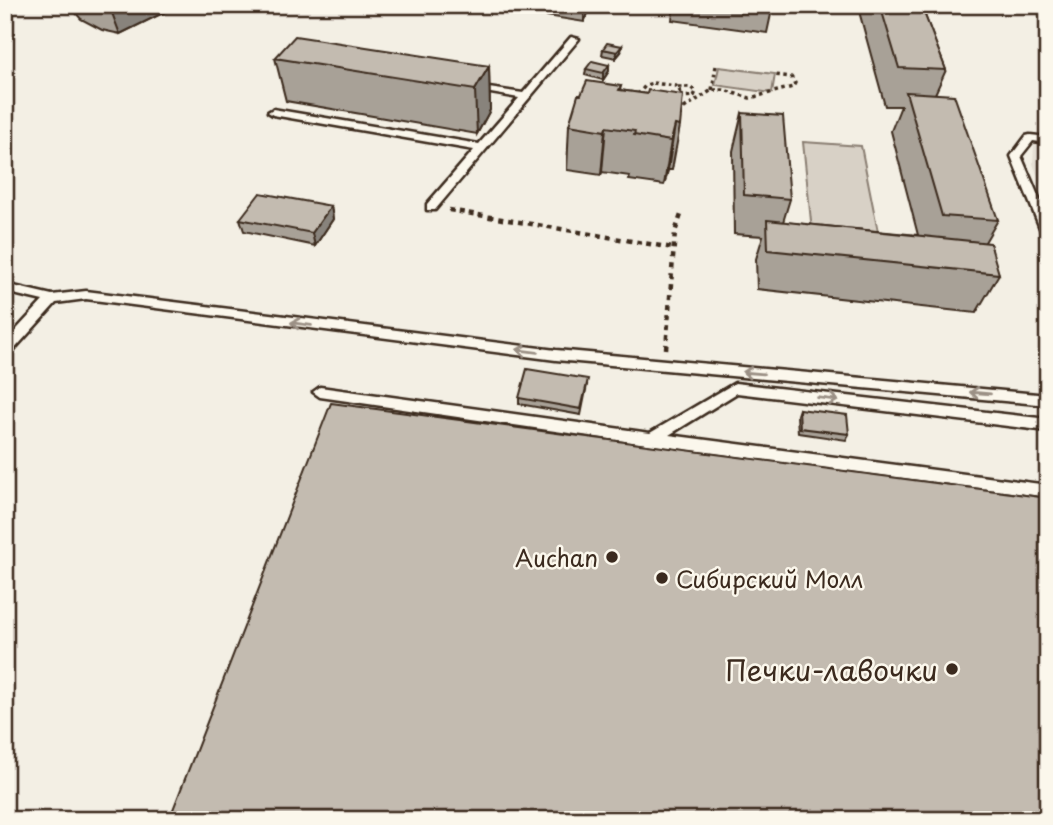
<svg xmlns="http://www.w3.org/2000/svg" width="1053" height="825" viewBox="0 0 1053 825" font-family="'Playpen Sans',sans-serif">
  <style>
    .built { fill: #e5dfd4 }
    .green { fill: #d8d1c6; stroke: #8a7e72; stroke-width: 2 }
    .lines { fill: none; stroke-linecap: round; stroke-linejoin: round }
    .service-casing { stroke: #3b2a1e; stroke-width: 5 }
    .path-far1 { stroke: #3b2a1e; stroke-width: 3.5; stroke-dasharray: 3.5 3.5; stroke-linecap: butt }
    .path { stroke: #3b2a1e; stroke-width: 4.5; stroke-dasharray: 5 5; stroke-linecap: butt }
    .service { fill: #fbf7ec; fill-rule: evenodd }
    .wall { fill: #a8a197; stroke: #3b2a1e; stroke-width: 2 }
    .shaded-wall { fill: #88837b; stroke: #3b2a1e; stroke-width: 2 }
    .building { fill: #c3bbb0; stroke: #3b2a1e; stroke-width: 2 }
    .oneway { stroke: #9b9085 }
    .poi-dot { fill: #3b2a1e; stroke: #fbf7ec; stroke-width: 2.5 }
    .labels { text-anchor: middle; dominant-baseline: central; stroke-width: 5; stroke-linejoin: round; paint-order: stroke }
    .poi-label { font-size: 23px; fill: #3b2a1e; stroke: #fbf7ec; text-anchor: end }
    .near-poi-label { font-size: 28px; fill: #3b2a1e; stroke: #fbf7ec; text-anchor: end }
  </style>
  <rect width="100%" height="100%" fill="#f3efe4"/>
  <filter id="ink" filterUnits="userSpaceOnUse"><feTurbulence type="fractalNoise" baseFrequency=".0143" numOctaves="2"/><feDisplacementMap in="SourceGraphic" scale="14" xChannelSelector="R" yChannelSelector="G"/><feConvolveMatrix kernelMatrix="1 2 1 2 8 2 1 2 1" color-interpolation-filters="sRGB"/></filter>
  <g filter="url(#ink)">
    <path class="built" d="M 1034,144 L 1048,146 L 1048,203 L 1033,164 Z"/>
    <g class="green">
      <path d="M 719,67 L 775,74 L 772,93 L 715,85 Z"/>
      <path d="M 803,142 L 861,146 L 881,247 L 813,241 Z"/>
    </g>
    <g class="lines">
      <g class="service-casing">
        <g id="service">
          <path d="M 1041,5 L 1048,5 L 1048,13 L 1045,12 Z"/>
          <path d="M 571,37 L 579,39 L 435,210 L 427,210 L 427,204 L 474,150 L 273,115 L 268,112 L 273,109 L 479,144 L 519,98 L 468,89 L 468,85 L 523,93 Z"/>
          <path d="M 1030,135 L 1048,137 L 1048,143 L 1033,141 L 1021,156 L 1048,219 L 1048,237 L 1042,233 L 1011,156 L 1026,136 Z"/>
          <path d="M 5,284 L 52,295 L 86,291 L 556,350 L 1048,395 L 1048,405 L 556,360 L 86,299 L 56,303 L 10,354 L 5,356 L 5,342 L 43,301 L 5,292 Z"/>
          <path d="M 735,383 L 1048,419 L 1048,431 L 737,393 L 669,435 L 1048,485 L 1048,497 L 652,445 L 320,397 L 313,392 L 320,387 L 650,433 Z"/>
        </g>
      </g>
      <g class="path-far1">
        <path d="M 653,83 L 676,86 L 683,95 L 669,105 L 645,101 L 639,93 L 646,85 Z"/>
        <path d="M 678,87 L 690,87 L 696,92 L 694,96 L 682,97"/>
        <path d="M 712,90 L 716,66"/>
        <path d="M 678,112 L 712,90 L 724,90 L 750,98 L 793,87 L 795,83 L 791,77 L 775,75"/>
      </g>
      <g class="path">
        <path d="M 449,210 L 673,248"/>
        <path d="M 666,349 L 675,232 L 682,212"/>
      </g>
      <use href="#service" class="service"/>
    </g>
    <g class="wall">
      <path d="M 72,5 L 167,5 L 169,10 L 120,34 L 102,30 L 81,19 L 74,11 Z"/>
      <path d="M 479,5 L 592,5 L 584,22 Z"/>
      <path d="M 674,5 L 773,5 L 767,33 L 672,20 Z"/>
      <path d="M 863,5 L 921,5 L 946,70 L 935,94 L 998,220 L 985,242 L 999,274 L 976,313 L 757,289 L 756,259 L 763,236 L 734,234 L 733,151 L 742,113 L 790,199 L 783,222 L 918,235 L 891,131 L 901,106 L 885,106 L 860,15 Z"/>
      <path d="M 603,49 L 621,52 L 616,58 L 602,55 Z"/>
      <path d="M 275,58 L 489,66 L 490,110 L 477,134 L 286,101 Z"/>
      <path d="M 609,65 L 609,71 L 603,80 L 585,75 L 586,69 Z"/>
      <path d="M 621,86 L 620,90 L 647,94 L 680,126 L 672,170 L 668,170 L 664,185 L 629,180 L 630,176 L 602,172 L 601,175 L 567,170 L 569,125 L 581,95 Z"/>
      <path d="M 331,206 L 333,219 L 315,246 L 244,231 L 240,219 Z"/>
      <path d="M 587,385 L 581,415 L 519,404 L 519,398 Z"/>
      <path d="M 799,409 L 849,434 L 846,440 L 798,433 L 797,415 Z"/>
    </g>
    <g class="shaded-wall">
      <path d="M 109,5 L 167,5 L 169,10 L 120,34 Z"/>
      <path d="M 584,5 L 592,5 L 584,22 Z"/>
      <path d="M 622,46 L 621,52 L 616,58 L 617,52 Z"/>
      <path d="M 609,65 L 609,71 L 603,80 L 603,73 Z"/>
      <path d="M 489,66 L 490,110 L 477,134 L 475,90 Z"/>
      <path d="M 675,125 L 668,170 L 664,185 L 671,141 Z"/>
      <path d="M 606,127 L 602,172 L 601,175 L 605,131 Z"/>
      <path d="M 331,206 L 333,219 L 315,246 L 312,233 Z"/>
    </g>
    <g class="building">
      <path d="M 880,5 L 921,5 L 946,70 L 899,68 Z"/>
      <path d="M 295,36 L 489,66 L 475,90 L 275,58 Z"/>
      <path d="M 607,43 L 622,46 L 617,52 L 603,49 Z"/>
      <path d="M 592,61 L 609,65 L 603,73 L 586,69 Z"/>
      <path d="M 587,81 L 621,86 L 619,90 L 647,94 L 648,90 L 683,95 L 680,126 L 675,125 L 671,141 L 634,135 L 635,131 L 606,127 L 605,131 L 569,125 L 578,95 L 581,95 Z"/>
      <path d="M 906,92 L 954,95 L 998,220 L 942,216 Z"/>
      <path d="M 742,113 L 783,116 L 790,199 L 744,195 Z"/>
      <path d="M 260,193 L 331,206 L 312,233 L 240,219 Z"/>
      <path d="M 767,220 L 990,243 L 999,274 L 768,250 Z"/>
      <path d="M 527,369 L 588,379 L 581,409 L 519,398 Z"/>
      <path d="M 331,403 L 1048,498 L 1048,820 L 169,820 Z"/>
      <path d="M 799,409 L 847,415 L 849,434 L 800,428 Z"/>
    </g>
    <defs><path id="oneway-shaft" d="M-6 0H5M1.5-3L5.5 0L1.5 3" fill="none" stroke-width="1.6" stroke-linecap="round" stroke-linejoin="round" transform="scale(1.75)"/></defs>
    <g class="oneway">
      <use href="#oneway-shaft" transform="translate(301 324) rotate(-172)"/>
      <use href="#oneway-shaft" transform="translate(527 351) rotate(-173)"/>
      <use href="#oneway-shaft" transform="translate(753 373) rotate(-175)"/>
      <use href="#oneway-shaft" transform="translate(980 393) rotate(-175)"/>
      <use href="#oneway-shaft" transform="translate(828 399) rotate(7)"/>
    </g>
  </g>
  <g class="poi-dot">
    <circle cx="612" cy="557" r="7"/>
    <circle cx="662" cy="578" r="7"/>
    <circle cx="952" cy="669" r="7"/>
  </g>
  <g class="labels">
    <g class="poi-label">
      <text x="598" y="557">Auchan</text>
      <text x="676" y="578" text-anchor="start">Сибирский Молл</text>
    </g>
    <g class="near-poi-label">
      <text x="938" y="669">Печки-лавочки</text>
    </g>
  </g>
  <rect width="1053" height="825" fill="none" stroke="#fbf7ec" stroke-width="28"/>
  <rect x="14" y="14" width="1025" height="797" fill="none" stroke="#3b2a1e" stroke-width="2.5" filter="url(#ink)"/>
</svg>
